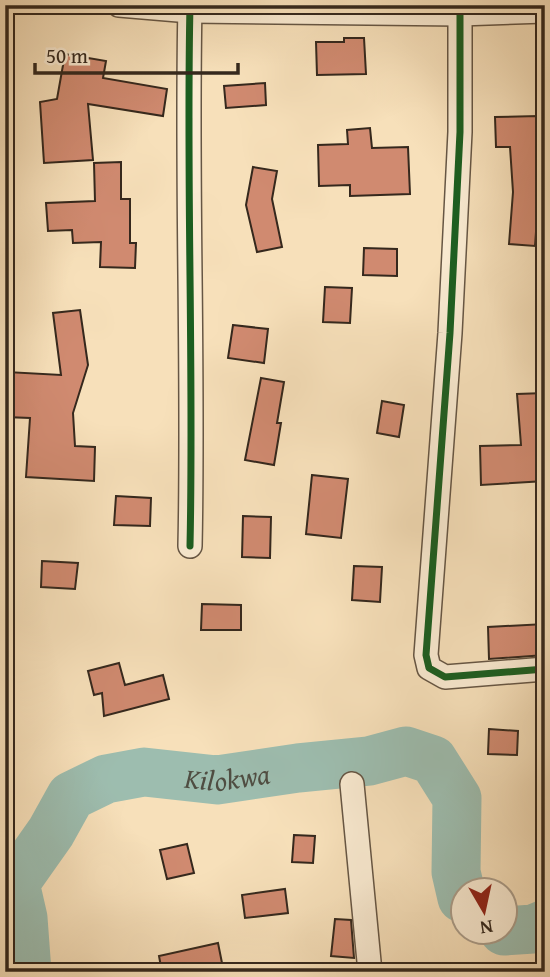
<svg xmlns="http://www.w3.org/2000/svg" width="550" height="977" viewBox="0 0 550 977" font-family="'Gentium Book Plus',serif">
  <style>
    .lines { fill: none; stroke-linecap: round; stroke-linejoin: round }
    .river { stroke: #9dbdaf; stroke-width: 49 }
    .building { fill: #d08a70; stroke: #35281d; stroke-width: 2 }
    .street-casing { stroke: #665644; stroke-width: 26 }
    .street { stroke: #faebd2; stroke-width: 23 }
    .cycleway-casing { stroke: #faebd2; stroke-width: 11 }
    .cycleway { stroke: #1b5e20; stroke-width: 7 }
    .labels { text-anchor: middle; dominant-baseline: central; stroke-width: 5; stroke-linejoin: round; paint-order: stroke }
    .water-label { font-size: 28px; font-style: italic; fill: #4f4d42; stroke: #faebd2 }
  </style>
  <rect width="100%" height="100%" fill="#f7e0ba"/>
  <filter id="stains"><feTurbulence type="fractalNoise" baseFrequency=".00286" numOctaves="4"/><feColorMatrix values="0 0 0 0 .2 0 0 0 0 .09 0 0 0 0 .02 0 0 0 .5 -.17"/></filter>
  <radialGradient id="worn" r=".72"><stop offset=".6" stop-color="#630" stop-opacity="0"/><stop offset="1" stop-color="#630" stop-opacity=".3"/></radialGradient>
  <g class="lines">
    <g class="river">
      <path d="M 504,931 L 533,929 L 545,924"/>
      <path id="s1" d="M 27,972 L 23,918 L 15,883 L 51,832 L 71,796 L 106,779 L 144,772 L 217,780 L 298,768 L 369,761 L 406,751 L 433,760 L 457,798 L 456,872 L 462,898"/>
    </g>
  </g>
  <g class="building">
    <path d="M 344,38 L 364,38 L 366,74 L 317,75 L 316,42 L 344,42 Z"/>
    <path d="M 65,54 L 106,61 L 103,78 L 167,89 L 163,116 L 88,104 L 93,160 L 44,163 L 40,102 L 57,99 Z"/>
    <path d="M 265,83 L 266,105 L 226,108 L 224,86 Z"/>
    <path d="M 538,116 L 541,190 L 539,190 L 535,246 L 509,244 L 513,192 L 510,147 L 496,147 L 495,117 Z"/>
    <path d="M 370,128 L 372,148 L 408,147 L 410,194 L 350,196 L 350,185 L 319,186 L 318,145 L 348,144 L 347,130 Z"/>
    <path d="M 121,162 L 121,199 L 130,199 L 130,243 L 136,243 L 135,268 L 100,267 L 101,242 L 73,243 L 72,230 L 48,231 L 46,203 L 95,201 L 94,163 Z"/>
    <path d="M 253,167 L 277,171 L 272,199 L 282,247 L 257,252 L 246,205 Z"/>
    <path d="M 364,248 L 397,249 L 397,276 L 363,275 Z"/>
    <path d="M 325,287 L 352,288 L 350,323 L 323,322 Z"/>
    <path d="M 80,310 L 88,365 L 73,413 L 75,446 L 95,447 L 94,481 L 26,477 L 30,418 L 5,417 L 7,372 L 61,375 L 53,313 Z"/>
    <path d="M 233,325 L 268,329 L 264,363 L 228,358 Z"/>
    <path d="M 261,378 L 284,382 L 277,423 L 281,423 L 274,465 L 245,460 Z"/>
    <path d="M 545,393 L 545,481 L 481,485 L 480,446 L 521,445 L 517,394 Z"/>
    <path d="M 382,401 L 404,405 L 399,437 L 377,433 Z"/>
    <path d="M 312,475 L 348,479 L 341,538 L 306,534 Z"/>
    <path d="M 116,496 L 151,498 L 150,526 L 114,525 Z"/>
    <path d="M 243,516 L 271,517 L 270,558 L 242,557 Z"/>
    <path d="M 42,561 L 78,563 L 75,589 L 41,587 Z"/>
    <path d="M 354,566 L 382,567 L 380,602 L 352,600 Z"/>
    <path d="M 202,604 L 241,605 L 241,630 L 201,630 Z"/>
    <path d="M 545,624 L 545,655 L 489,659 L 488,627 Z"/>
    <path d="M 119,663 L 125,685 L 163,675 L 169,699 L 104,716 L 102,693 L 94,695 L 88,671 Z"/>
    <path d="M 489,729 L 518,731 L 517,755 L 488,754 Z"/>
    <path d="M 294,835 L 315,836 L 313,863 L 292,862 Z"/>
    <path d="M 187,844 L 194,873 L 167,879 L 160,850 Z"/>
    <path d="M 285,889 L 288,913 L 245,918 L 242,895 Z"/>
    <path d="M 335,919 L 351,920 L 354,958 L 331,956 Z"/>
    <path d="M 218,943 L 222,963 L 162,972 L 159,956 Z"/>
  </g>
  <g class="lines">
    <g class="street-casing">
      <g id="street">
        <path d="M 119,5 L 190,11 L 460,14 L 545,11"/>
        <path d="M 460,5 L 460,132 L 450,333 L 426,655 L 429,668 L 445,677 L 545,669"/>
        <path d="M 190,546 C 194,366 186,185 190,5"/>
        <path d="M 352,784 L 370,972"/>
      </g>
    </g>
    <use href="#street" class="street"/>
    <g class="cycleway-casing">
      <g id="cycleway">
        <path d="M 460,5 L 460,132 L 450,333 L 426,655 L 429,668 L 445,677 L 545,669"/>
        <path d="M 190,546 C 194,366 186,185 190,5"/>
      </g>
    </g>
    <use href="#cycleway" class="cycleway"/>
  </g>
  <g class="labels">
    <g class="water-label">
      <text stroke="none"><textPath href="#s1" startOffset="355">Kilokwa</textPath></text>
    </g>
  </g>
  <rect width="550" height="977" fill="none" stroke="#f7e0ba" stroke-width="28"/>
  <rect x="7" y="7" width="536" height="963" fill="none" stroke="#35281d" stroke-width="3.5"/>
  <rect x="14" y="14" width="522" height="949" fill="none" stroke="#35281d" stroke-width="2"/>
  <g transform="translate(484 911) rotate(171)"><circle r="33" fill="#faebd2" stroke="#ab9d8a" stroke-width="2"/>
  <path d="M0-5L12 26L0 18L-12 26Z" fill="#8f2418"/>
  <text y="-10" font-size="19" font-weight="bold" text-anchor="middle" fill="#35281d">N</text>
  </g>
  <path d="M35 63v10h203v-10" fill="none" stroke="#35281d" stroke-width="3.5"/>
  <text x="46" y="63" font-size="21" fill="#35281d" stroke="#faebd2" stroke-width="5" paint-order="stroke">50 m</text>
  <rect width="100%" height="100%" filter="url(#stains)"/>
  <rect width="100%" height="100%" fill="url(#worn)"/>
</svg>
